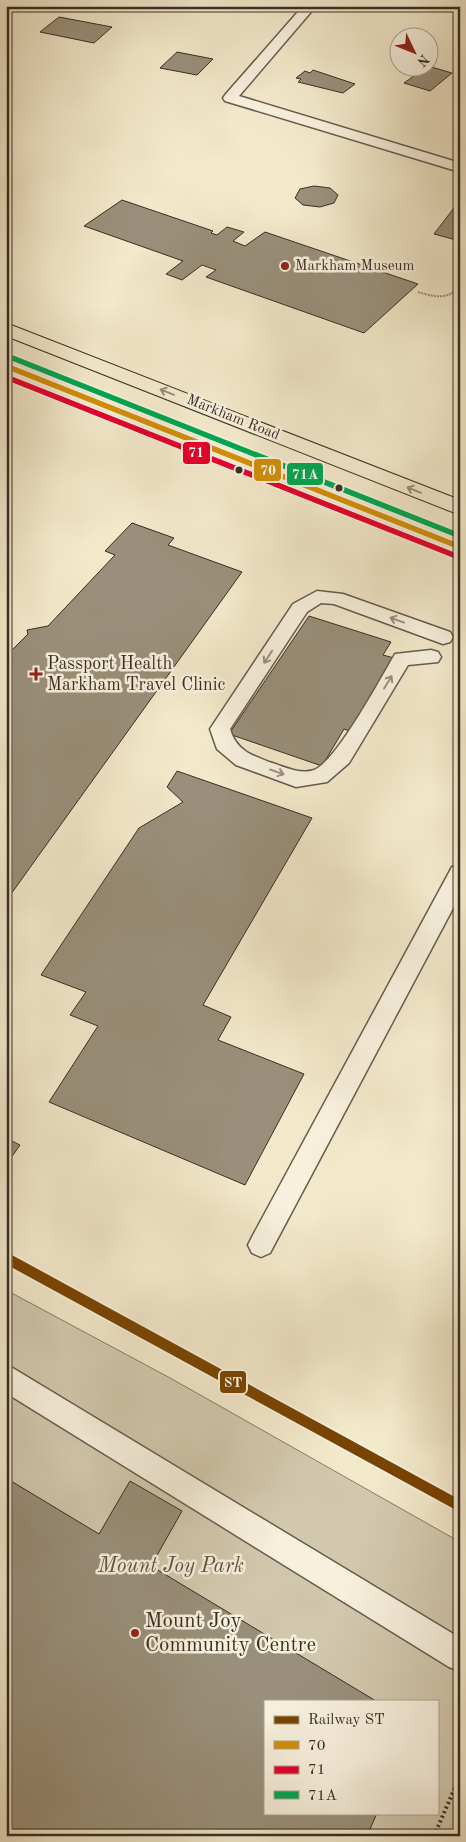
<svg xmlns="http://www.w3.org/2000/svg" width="466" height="1842" viewBox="0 0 466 1842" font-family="'Old Standard TT',serif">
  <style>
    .green { fill: #d2c8ae; stroke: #857b69; fill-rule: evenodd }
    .building { fill: #998f7a; stroke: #382e24 }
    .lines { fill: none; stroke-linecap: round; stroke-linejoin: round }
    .lane-casing { stroke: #665c4e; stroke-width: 3 }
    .primary-casing { stroke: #382e24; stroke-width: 2 }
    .path-far1 { stroke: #382e24; stroke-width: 2; stroke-dasharray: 0.5 1; stroke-linecap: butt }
    .path { stroke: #382e24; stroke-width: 4; stroke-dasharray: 2 3; stroke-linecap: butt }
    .lane { fill: #f7f0dd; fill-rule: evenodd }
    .primary { fill: #f2e8ca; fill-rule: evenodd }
    .bus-1-casing { stroke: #f7f0dd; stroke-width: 9 }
    .bus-2-casing { stroke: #f7f0dd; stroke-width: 9 }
    .bus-3-casing { stroke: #f7f0dd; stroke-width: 9 }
    .bus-1 { stroke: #d18e07; stroke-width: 5.5 }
    .bus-2 { stroke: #e4002b; stroke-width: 5.5 }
    .bus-3 { stroke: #00a651; stroke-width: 5.5 }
    .rail-1-casing { stroke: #f7f0dd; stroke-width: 15 }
    .rail-1 { stroke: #794400; stroke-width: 11 }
    .oneway { stroke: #958b77 }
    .oneway2 { stroke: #988f80 }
    .poi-dot { fill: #8f2418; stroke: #f7f0dd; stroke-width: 2 }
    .bus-dot { fill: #382e24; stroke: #f7f0dd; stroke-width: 2 }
    .labels { text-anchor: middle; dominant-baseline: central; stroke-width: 5; stroke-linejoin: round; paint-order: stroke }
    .far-poi-label { font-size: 15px; fill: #382e24; stroke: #f7f0dd; text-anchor: start }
    .far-street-label { font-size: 15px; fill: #382e24; stroke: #f7f0dd }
    .poi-label { font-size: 18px; fill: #382e24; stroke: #f7f0dd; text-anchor: start }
    .near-park-label { font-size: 21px; font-style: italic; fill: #5e5446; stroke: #f7f0dd }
    .near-poi-label { font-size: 21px; fill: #382e24; stroke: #f7f0dd; text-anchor: start }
    .line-badge { stroke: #f7f0dd; stroke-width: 2 }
    .badge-label { font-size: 14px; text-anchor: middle; font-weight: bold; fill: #fff }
  </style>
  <rect width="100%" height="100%" fill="#f2e8ca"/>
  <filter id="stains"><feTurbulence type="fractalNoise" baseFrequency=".004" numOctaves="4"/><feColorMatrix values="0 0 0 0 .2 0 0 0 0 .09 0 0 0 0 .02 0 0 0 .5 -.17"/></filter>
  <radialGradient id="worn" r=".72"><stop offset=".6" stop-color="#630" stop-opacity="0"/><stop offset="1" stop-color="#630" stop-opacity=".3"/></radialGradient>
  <path class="green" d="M 6,1290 L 172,1379 L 460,1542 L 460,1836 L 6,1836 ZM 265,1701 L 437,1701 L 437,1813 L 265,1813 Z"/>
  <g class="building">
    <path d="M 59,17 L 112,27 L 94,43 L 40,32 Z"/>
    <path d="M 177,52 L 213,59 L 197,75 L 160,68 Z"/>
    <path d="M 428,66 L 452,73 L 430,91 L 404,83 Z"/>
    <path d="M 313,70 L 355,84 L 343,93 L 298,82 L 301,79 L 296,78 L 305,71 L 310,73 Z"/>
    <path d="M 314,186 L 330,188 L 338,195 L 334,203 L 320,207 L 303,205 L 295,198 L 300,189 Z"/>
    <path d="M 122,200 L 213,231 L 211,233 L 217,235 L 227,227 L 244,232 L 233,241 L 245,246 L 265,232 L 418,284 L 364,333 L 206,277 L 216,270 L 202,265 L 182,280 L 166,274 L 183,261 L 84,226 Z"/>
    <path d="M 460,200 L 460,241 L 434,234 Z"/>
    <path d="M 132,523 L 174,538 L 168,545 L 242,572 L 6,901 L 6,669 L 13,662 L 6,659 L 6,656 L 28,634 L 27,630 L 48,626 L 115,555 L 105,551 Z"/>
    <path d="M 309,616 L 391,642 L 383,655 L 394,658 L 349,731 L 344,729 L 322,766 L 229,734 Z"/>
    <path d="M 177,771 L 312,818 L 203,1005 L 231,1017 L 218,1040 L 304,1074 L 245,1185 L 49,1102 L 98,1026 L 70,1015 L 86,992 L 41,975 L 139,828 L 183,802 L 167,787 Z"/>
    <path d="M 6,1138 L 20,1145 L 6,1165 Z"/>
    <path d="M 6,1478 L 99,1534 L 130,1481 L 182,1511 L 151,1566 L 376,1701 L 265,1701 L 265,1813 L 377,1813 L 367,1836 L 6,1836 Z"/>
  </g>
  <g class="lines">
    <g class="lane-casing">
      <g id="lane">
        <path d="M 303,6 L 316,6 L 239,96 L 460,163 L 460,172 L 225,101 L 223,98 L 225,95 Z"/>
        <path d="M 317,591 L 343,594 L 450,632 L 453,637 L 450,642 L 443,644 L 334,604 L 321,603 L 307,612 L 230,729 C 236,750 251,755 269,762 C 283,766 299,775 314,770 C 336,762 381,678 395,654 L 431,650 L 438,652 L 441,657 L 438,662 L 408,665 L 349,763 L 327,782 L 296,787 L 236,765 L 217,749 L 210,729 L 293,604 Z"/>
        <path d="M 460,865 L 460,895 L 270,1253 L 261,1257 L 252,1253 L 248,1245 L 252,1237 L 452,867 Z"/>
        <path d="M 6,1364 L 460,1638 L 460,1671 L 449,1667 L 6,1393 Z"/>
      </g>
    </g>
    <g class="primary-casing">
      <g id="primary">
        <path d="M 6,323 L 460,500 L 460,515 L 6,336 Z"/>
        <path d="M 6,360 L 460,539 L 460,554 L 6,373 Z"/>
      </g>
    </g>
    <g class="path-far1">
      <path d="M 458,243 L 460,244"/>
      <path d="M 418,292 C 434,297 447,300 460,287"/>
    </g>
    <path class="path" d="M 434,1836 L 460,1776"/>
    <use href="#lane" class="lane"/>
    <use href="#primary" class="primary"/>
    <g class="bus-1-casing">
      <path id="bus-1" d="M 6,366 L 460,547"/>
    </g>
    <g class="bus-2-casing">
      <path id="bus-2" d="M 6,377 L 456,556"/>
    </g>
    <g class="bus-3-casing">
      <path id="bus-3" d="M 10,357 L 460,536"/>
    </g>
    <use href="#bus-1" class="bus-1"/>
    <use href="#bus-2" class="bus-2"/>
    <use href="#bus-3" class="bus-3"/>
    <g class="rail-1-casing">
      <path id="rail-1" d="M 6,1258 L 460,1506"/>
    </g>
    <use href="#rail-1" class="rail-1"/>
  </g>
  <defs><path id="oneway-shaft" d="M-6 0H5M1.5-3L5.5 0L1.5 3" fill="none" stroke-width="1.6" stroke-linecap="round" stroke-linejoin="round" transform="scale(1.25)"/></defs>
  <g class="oneway">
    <use href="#oneway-shaft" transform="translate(167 392) rotate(-158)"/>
    <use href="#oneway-shaft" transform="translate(414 490) rotate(-158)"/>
  </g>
  <g class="oneway2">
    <use href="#oneway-shaft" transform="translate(397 620) rotate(-160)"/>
    <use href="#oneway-shaft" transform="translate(268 657) rotate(123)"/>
    <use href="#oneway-shaft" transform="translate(388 682) rotate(-59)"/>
    <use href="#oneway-shaft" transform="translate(277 772) rotate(20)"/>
  </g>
  <g class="poi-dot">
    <circle cx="285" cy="266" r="5"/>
    <path d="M33.5 666.5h5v5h5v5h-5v5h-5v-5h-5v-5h5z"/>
    <circle cx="135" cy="1633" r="5"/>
  </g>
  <g class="bus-dot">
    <circle cx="239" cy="470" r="4.5"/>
    <circle cx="339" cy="488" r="4.5"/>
  </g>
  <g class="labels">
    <g class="far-poi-label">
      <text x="295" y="266">Markham Museum</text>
    </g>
    <g class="far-street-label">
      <text transform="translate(233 418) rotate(22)">Markham Road</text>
    </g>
    <g class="poi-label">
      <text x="47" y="664">Passport Health<tspan x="47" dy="21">Markham Travel Clinic</tspan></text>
    </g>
    <g class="near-park-label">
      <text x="171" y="1566">Mount Joy Park</text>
    </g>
    <g class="near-poi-label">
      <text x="145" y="1621">Mount Joy<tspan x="145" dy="24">Community Centre</tspan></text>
    </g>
  </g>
  <g class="line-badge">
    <rect x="182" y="441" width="29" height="24" rx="5" fill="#e4002b"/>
    <rect x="253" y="458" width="29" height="24" rx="5" fill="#d18e07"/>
    <rect x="286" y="462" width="38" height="24" rx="5" fill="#00a651"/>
    <rect x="219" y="1370" width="28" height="24" rx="5" fill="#794400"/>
  </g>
  <g class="badge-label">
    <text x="196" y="457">71</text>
    <text x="268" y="475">70</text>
    <text x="305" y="479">71A</text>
    <text x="233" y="1387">ST</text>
  </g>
  <rect width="466" height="1842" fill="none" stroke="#f2e8ca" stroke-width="25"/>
  <rect x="8" y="8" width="451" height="1827" fill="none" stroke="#382e24" stroke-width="2.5"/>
  <rect x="12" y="12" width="441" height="1817" fill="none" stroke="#382e24"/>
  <rect x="264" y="1700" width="175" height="115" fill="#f7f0dd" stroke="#aba293"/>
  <rect x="274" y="1716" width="25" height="8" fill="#794400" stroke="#aba293"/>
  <text x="308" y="1724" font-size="15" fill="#382e24">Railway ST</text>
  <rect x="274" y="1741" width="25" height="8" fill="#d18e07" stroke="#aba293"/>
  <text x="308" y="1750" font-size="15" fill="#382e24">70</text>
  <rect x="274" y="1766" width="25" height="8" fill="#e4002b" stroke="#aba293"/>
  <text x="308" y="1774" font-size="15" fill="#382e24">71</text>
  <rect x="274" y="1791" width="25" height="8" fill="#00a651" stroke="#aba293"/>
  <text x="308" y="1800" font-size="15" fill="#382e24">71A</text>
  <g transform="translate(414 52) rotate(133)"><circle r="24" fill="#f7f0dd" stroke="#aba293"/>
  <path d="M0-4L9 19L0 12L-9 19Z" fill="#8f2418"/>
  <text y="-8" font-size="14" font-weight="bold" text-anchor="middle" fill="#382e24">N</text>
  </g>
  <rect width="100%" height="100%" filter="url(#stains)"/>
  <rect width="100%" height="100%" fill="url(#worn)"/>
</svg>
